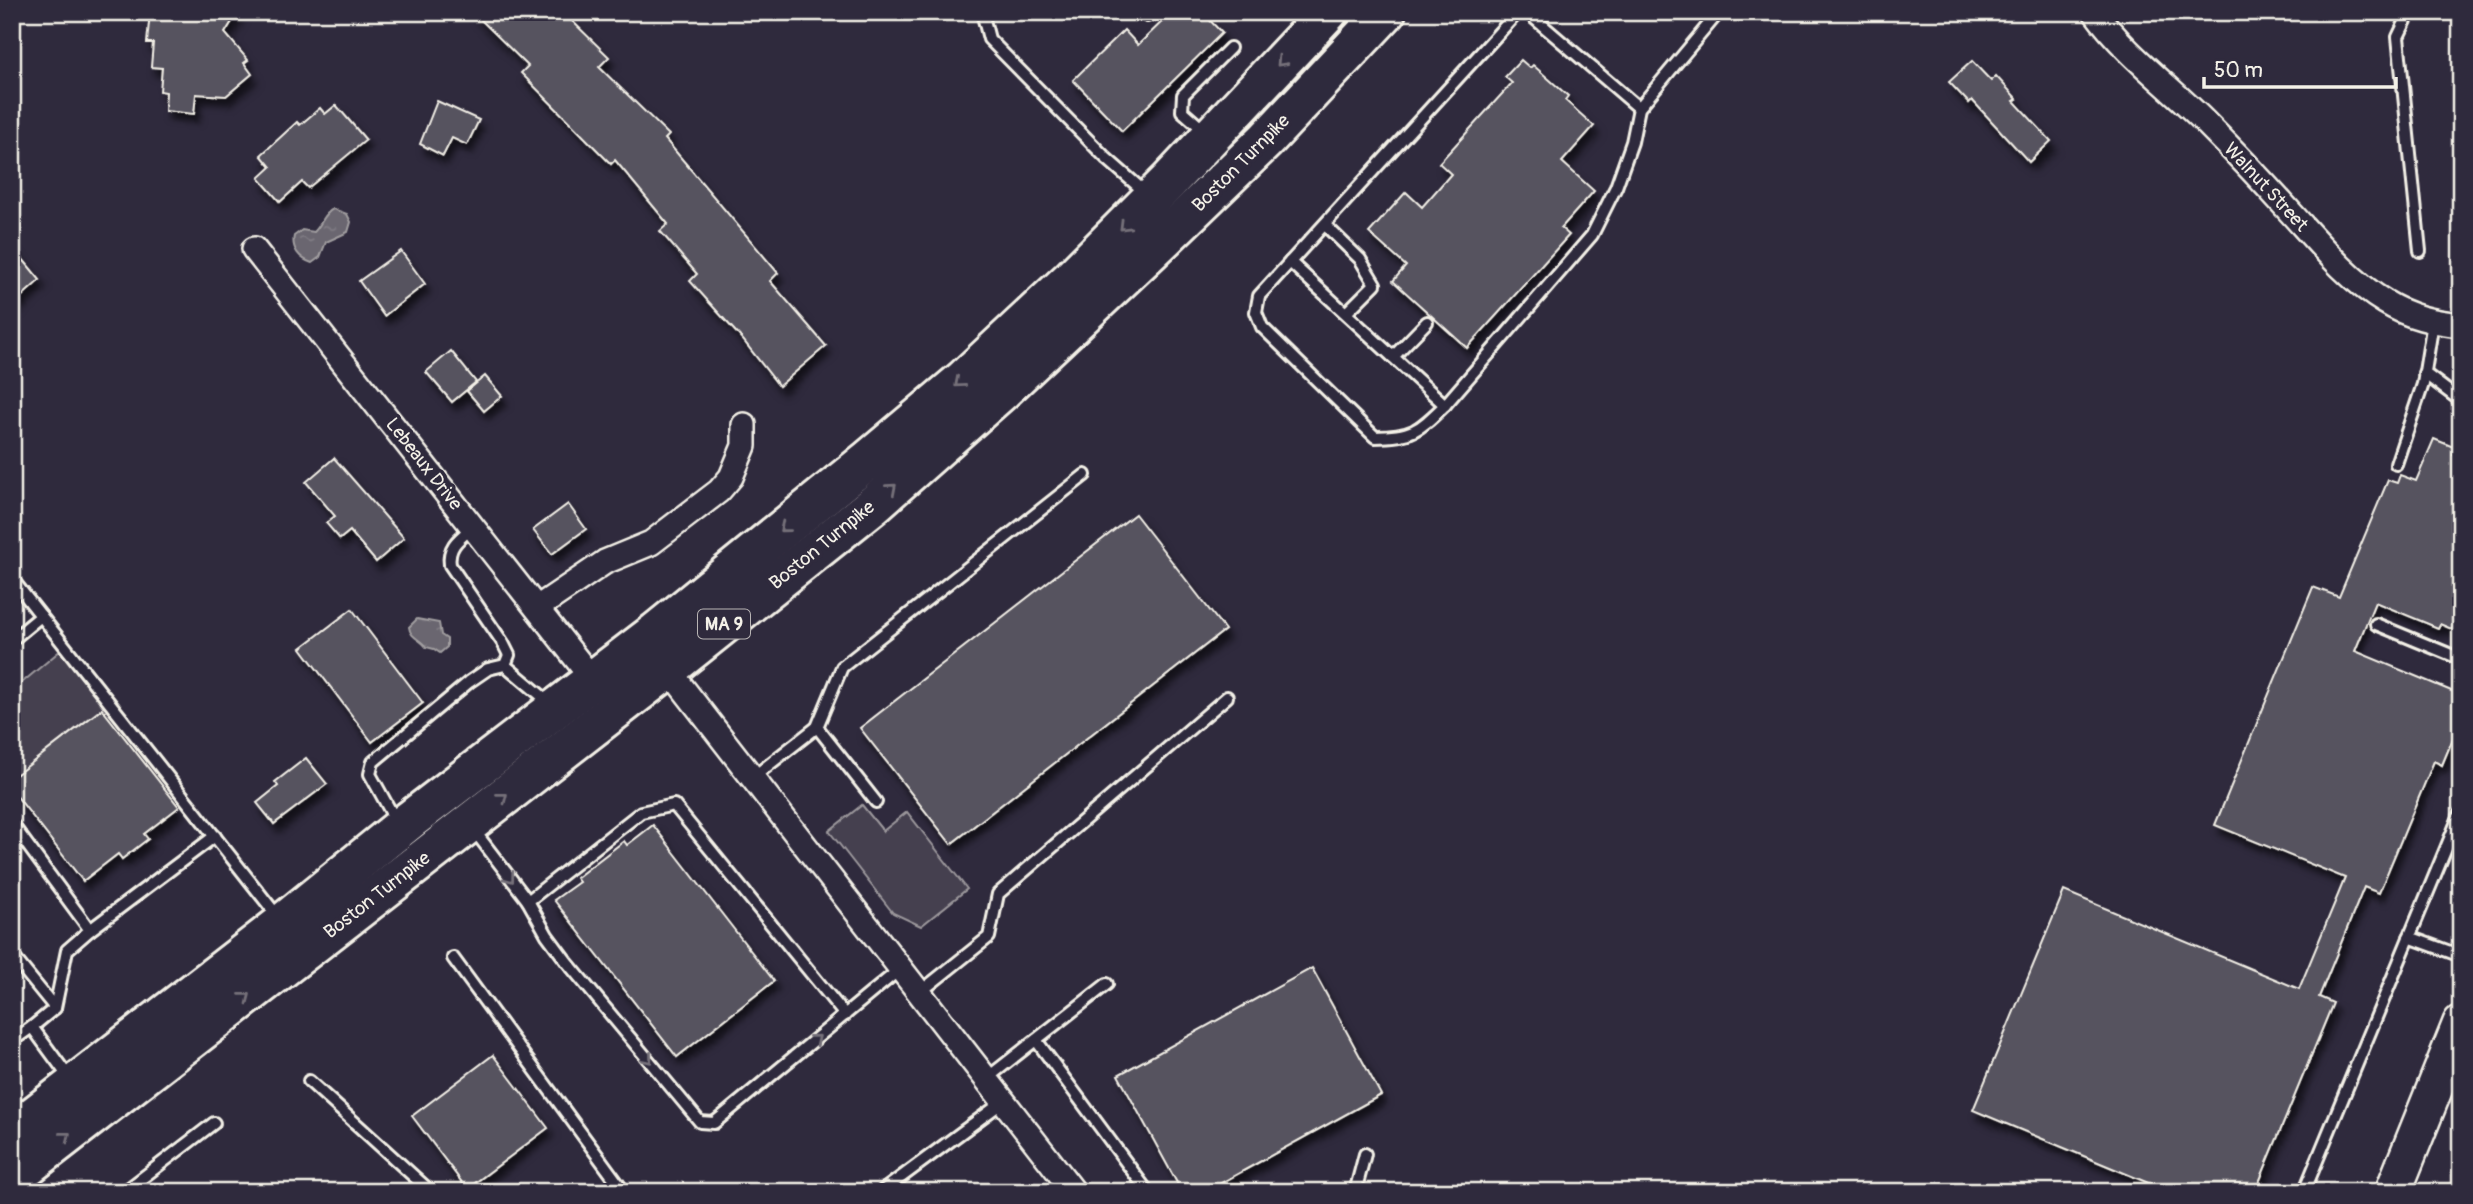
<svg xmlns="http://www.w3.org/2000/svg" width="2473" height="1204" viewBox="0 0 2473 1204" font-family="Pangolin,sans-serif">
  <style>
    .park { fill: #454050; stroke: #9c989c; stroke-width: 2 }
    .water { fill: url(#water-ripples); stroke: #a19ea0; stroke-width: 2 }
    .building { fill: #56525f; stroke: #f4f1e8; stroke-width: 2; filter: url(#shadow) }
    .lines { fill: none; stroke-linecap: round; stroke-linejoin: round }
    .lane-casing { stroke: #f4f1e8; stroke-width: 16 }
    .street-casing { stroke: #f4f1e8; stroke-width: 28 }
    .primary-casing { stroke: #f4f1e8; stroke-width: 40 }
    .highway-casing { stroke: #f4f1e8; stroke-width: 44 }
    .lane { stroke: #2f2a3d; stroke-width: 10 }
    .street { stroke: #2f2a3d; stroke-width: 23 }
    .primary { stroke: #2f2a3d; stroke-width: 35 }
    .highway { stroke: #2f2a3d; stroke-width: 38 }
    .oneway { stroke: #747079 }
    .labels { text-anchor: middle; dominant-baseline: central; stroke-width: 7; stroke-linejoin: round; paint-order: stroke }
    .shield { fill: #2f2a3d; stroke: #b9b5b5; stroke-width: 2 }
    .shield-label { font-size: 18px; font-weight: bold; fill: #f4f1e8 }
    .street-label { font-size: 19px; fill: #f4f1e8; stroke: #2f2a3d }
  </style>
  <defs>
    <pattern id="water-ripples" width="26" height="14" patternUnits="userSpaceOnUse" patternTransform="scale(1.75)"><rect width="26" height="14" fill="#6a6670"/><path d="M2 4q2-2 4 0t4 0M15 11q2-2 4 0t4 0" fill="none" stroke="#807c84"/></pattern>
    <filter id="shadow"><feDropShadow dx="4.5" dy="8" stdDeviation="3.5" flood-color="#0009"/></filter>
  </defs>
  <rect width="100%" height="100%" fill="#2f2a3d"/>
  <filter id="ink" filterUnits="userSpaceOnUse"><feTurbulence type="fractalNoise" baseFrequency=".0143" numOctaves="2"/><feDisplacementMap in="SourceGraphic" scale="14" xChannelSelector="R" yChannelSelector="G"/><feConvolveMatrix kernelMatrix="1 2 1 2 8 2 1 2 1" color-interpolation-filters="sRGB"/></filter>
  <g filter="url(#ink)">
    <g class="park">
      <path d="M 61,650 L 105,706 L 12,778 L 12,691 Z"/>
      <path d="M 862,805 L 883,831 L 907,812 L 967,889 L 921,926 L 893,913 L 829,831 Z"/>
    </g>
    <g class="water">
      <path d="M 333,209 L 347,214 L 351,222 L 348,232 L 326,242 L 320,257 L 312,263 C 300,259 291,249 294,236 L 302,230 L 314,232 C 322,225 323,214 333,209 Z"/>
      <path d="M 417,619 L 439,623 L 441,635 L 447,639 L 447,647 L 440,653 L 434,649 L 426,647 C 421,639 410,638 409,627 Z"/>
    </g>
    <g class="building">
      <path d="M 150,12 L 238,12 L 225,33 L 248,60 L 244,63 L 252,74 L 226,96 L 196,94 L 194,114 L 165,111 L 166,92 L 160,91 L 162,68 L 151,67 L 153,43 L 147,43 Z"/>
      <path d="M 473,12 L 563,12 L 609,57 L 599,67 L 669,135 L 665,139 L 778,273 L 770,281 L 826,346 L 779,386 L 743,340 L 690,281 L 697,274 L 660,231 L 668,224 L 615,160 L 611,164 L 521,73 L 528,66 Z"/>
      <path d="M 1172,12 L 1202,12 L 1222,33 L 1122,131 L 1073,80 L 1124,30 L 1138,45 Z"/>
      <path d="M 1521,60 L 1530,68 L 1533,65 L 1568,96 L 1565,100 L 1594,126 L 1562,162 L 1594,191 L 1561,228 L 1569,235 L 1467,348 L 1393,281 L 1406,266 L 1369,233 L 1406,192 L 1422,207 L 1451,174 L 1439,163 L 1512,83 L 1505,77 Z"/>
      <path d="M 1972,61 L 1991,81 L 1996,76 L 2017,99 L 2014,101 L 2051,141 L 2029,162 L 1972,100 L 1969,103 L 1949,82 Z"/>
      <path d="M 437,101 L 479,120 L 467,145 L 452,138 L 443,156 L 420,144 Z"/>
      <path d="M 336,105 L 366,140 L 308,188 L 302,182 L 280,202 L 259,178 L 271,167 L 261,155 L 297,122 L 300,125 L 320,108 L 325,114 Z"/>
      <path d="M 12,246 L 40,280 L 12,305 Z"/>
      <path d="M 401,251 L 425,284 L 384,316 L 359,281 Z"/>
      <path d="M 451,351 L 476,382 L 452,402 L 426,372 Z"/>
      <path d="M 485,376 L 502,396 L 484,411 L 467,391 Z"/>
      <path d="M 2434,439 L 2456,448 L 2453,455 L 2461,458 L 2461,633 L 2440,624 L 2438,628 L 2375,602 L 2355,651 L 2461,695 L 2461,719 L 2442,765 L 2434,761 L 2379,893 L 2364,887 L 2319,997 L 2333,1003 L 2255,1192 L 2170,1192 L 1973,1110 L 2064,891 L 2299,989 L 2345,878 L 2215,825 L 2313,587 L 2339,597 L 2388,480 L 2397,483 L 2400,475 L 2416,481 Z"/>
      <path d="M 334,458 L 404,538 L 376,562 L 350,531 L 340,539 L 326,523 L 335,516 L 306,482 Z"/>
      <path d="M 568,504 L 586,529 L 552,554 L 533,530 Z"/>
      <path d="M 1135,514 L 1225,630 L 951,844 L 860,728 Z"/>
      <path d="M 352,609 L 423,703 L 372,742 L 301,648 Z"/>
      <path d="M 102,709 L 179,807 L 144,834 L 148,839 L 122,859 L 118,854 L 83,881 L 12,790 L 12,778 Z"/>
      <path d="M 306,758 L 327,784 L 274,824 L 257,803 L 278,786 L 275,782 Z"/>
      <path d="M 653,825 L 774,981 L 677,1057 L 554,900 L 579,882 L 576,878 L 624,841 L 627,845 Z"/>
      <path d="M 1312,968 L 1381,1095 L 1205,1192 L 1182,1192 L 1118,1075 Z"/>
      <path d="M 493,1055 L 548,1128 L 467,1189 L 412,1116 Z"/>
    </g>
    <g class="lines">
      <g class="lane-casing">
        <g id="lane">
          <path d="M 987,12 L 983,16 L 989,39 L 1106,158 L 1147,194"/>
          <path d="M 1142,12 L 1147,16"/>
          <path d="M 1518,12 L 1259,296 L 1256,312 L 1262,327 L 1375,437 C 1413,437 1419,430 1445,405 L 1592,235 L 1616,187 L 1632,142 L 1639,108 L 1719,12"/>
          <path d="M 1527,12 L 1639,108"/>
          <path d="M 2410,12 L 2398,37 L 2420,251"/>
          <path d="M 1207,133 L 1182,111 L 1183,95 L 1230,48"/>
          <path d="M 1325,225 L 1360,259 L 1375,284 L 1346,313"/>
          <path d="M 1290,262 L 1445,405"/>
          <path d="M 1393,357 L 1427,322"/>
          <path d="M 2424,373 L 2461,401"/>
          <path d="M 2396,464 L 2423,384 L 2433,322"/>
          <path d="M 473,527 C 460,538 447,546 450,565 L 503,643 L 509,655 L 505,665"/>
          <path d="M 12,579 L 279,918"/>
          <path d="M 2376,624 L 2461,659"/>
          <path d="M 12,640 L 41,616"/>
          <path d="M 817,727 L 876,802"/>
          <path d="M 752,778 L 817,727 L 842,667 L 1085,475"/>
          <path d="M 397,823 L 370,774 L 373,762 L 469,682 L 488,669 L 505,665 L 550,703"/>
          <path d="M 12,824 L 90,930 L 67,950 L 55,1008 L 32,1027 L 70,1079"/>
          <path d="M 473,829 L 528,901 L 547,935 L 567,962 L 700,1122 L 714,1123 L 900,969"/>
          <path d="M 528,901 L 641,812 L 674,805 L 845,1015"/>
          <path d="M 90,930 L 215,836"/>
          <path d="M 2409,937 L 2461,956"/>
          <path d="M 12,955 L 55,1008"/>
          <path d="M 453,958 L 622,1189 L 619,1192"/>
          <path d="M 919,993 L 989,937 L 998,894 L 1227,697"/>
          <path d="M 1036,1040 L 1148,1192"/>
          <path d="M 12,1041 L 32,1027"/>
          <path d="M 986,1079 L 1107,984"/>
          <path d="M 309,1081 L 431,1192"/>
          <path d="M 124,1192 L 214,1123"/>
          <path d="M 881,1192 L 1004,1101"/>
          <path d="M 1355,1192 L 1365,1154"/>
          <path d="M 2304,1192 L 2461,812"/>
        </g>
      </g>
      <g class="street-casing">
        <g id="street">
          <path d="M 2095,12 C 2126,55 2171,87 2208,125 C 2237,154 2265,184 2292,214 C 2320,245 2349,280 2385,302 C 2409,317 2433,322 2461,325"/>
          <path d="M 254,249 L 593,680"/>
          <path d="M 537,608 L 605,562 L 651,543 L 719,491 L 731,477 L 744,446 L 744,425"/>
          <path d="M 668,669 L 1074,1192"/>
        </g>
      </g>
      <g class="primary-casing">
        <path id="primary" d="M 2393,1192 L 2461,1023"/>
      </g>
      <g class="highway-casing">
        <g id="highway">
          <path d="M 12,1133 L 283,923 L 410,820 L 656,632 L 868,460 L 964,379 L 1070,280 L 1169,181 L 1328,12"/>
          <path d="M 12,1178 L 668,669 L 873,505 L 1003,390 L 1151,251 L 1265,141 L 1386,12"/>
        </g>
      </g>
      <use href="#lane" class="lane"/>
      <use href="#street" class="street"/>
      <use href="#primary" class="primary"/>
      <use href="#highway" class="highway"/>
    </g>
    <defs><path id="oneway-chevron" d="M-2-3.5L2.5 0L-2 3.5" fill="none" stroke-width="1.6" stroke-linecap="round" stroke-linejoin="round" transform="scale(1.75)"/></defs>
    <g class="oneway">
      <use href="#oneway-chevron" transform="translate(1281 62) rotate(133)"/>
      <use href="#oneway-chevron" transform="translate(1124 226) rotate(135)"/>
      <use href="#oneway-chevron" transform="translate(959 383) rotate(139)"/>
      <use href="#oneway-chevron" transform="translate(892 488) rotate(-41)"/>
      <use href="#oneway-chevron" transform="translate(784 528) rotate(141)"/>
      <use href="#oneway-chevron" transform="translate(503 797) rotate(-38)"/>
      <use href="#oneway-chevron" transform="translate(510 878) rotate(53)"/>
      <use href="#oneway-chevron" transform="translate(246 997) rotate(-38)"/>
      <use href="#oneway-chevron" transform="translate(816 1039) rotate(-39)"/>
      <use href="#oneway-chevron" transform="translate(648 1059) rotate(50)"/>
      <use href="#oneway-chevron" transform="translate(66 1136) rotate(-38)"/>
    </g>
  </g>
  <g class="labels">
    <rect class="shield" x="698" y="609.5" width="52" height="29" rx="5"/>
    <g class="shield-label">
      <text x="724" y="624">MA 9</text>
    </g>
    <g class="street-label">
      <text transform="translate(1241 163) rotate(-45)">Boston Turnpike</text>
      <text transform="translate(2266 187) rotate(47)">Walnut Street</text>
      <text transform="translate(424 464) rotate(52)">Lebeaux Drive</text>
      <text transform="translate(822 545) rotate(-39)">Boston Turnpike</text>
      <text transform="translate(377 895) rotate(-38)">Boston Turnpike</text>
    </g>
  </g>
  <rect width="2473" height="1204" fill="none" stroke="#2f2a3d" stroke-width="42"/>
  <rect x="21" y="21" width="2431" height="1162" fill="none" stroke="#f4f1e8" stroke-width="2.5" filter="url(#ink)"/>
  <path d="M2204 77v10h192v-10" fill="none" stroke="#f4f1e8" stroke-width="3.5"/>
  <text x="2214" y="77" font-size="21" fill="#f4f1e8" stroke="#2f2a3d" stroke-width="5" paint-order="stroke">50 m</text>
</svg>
